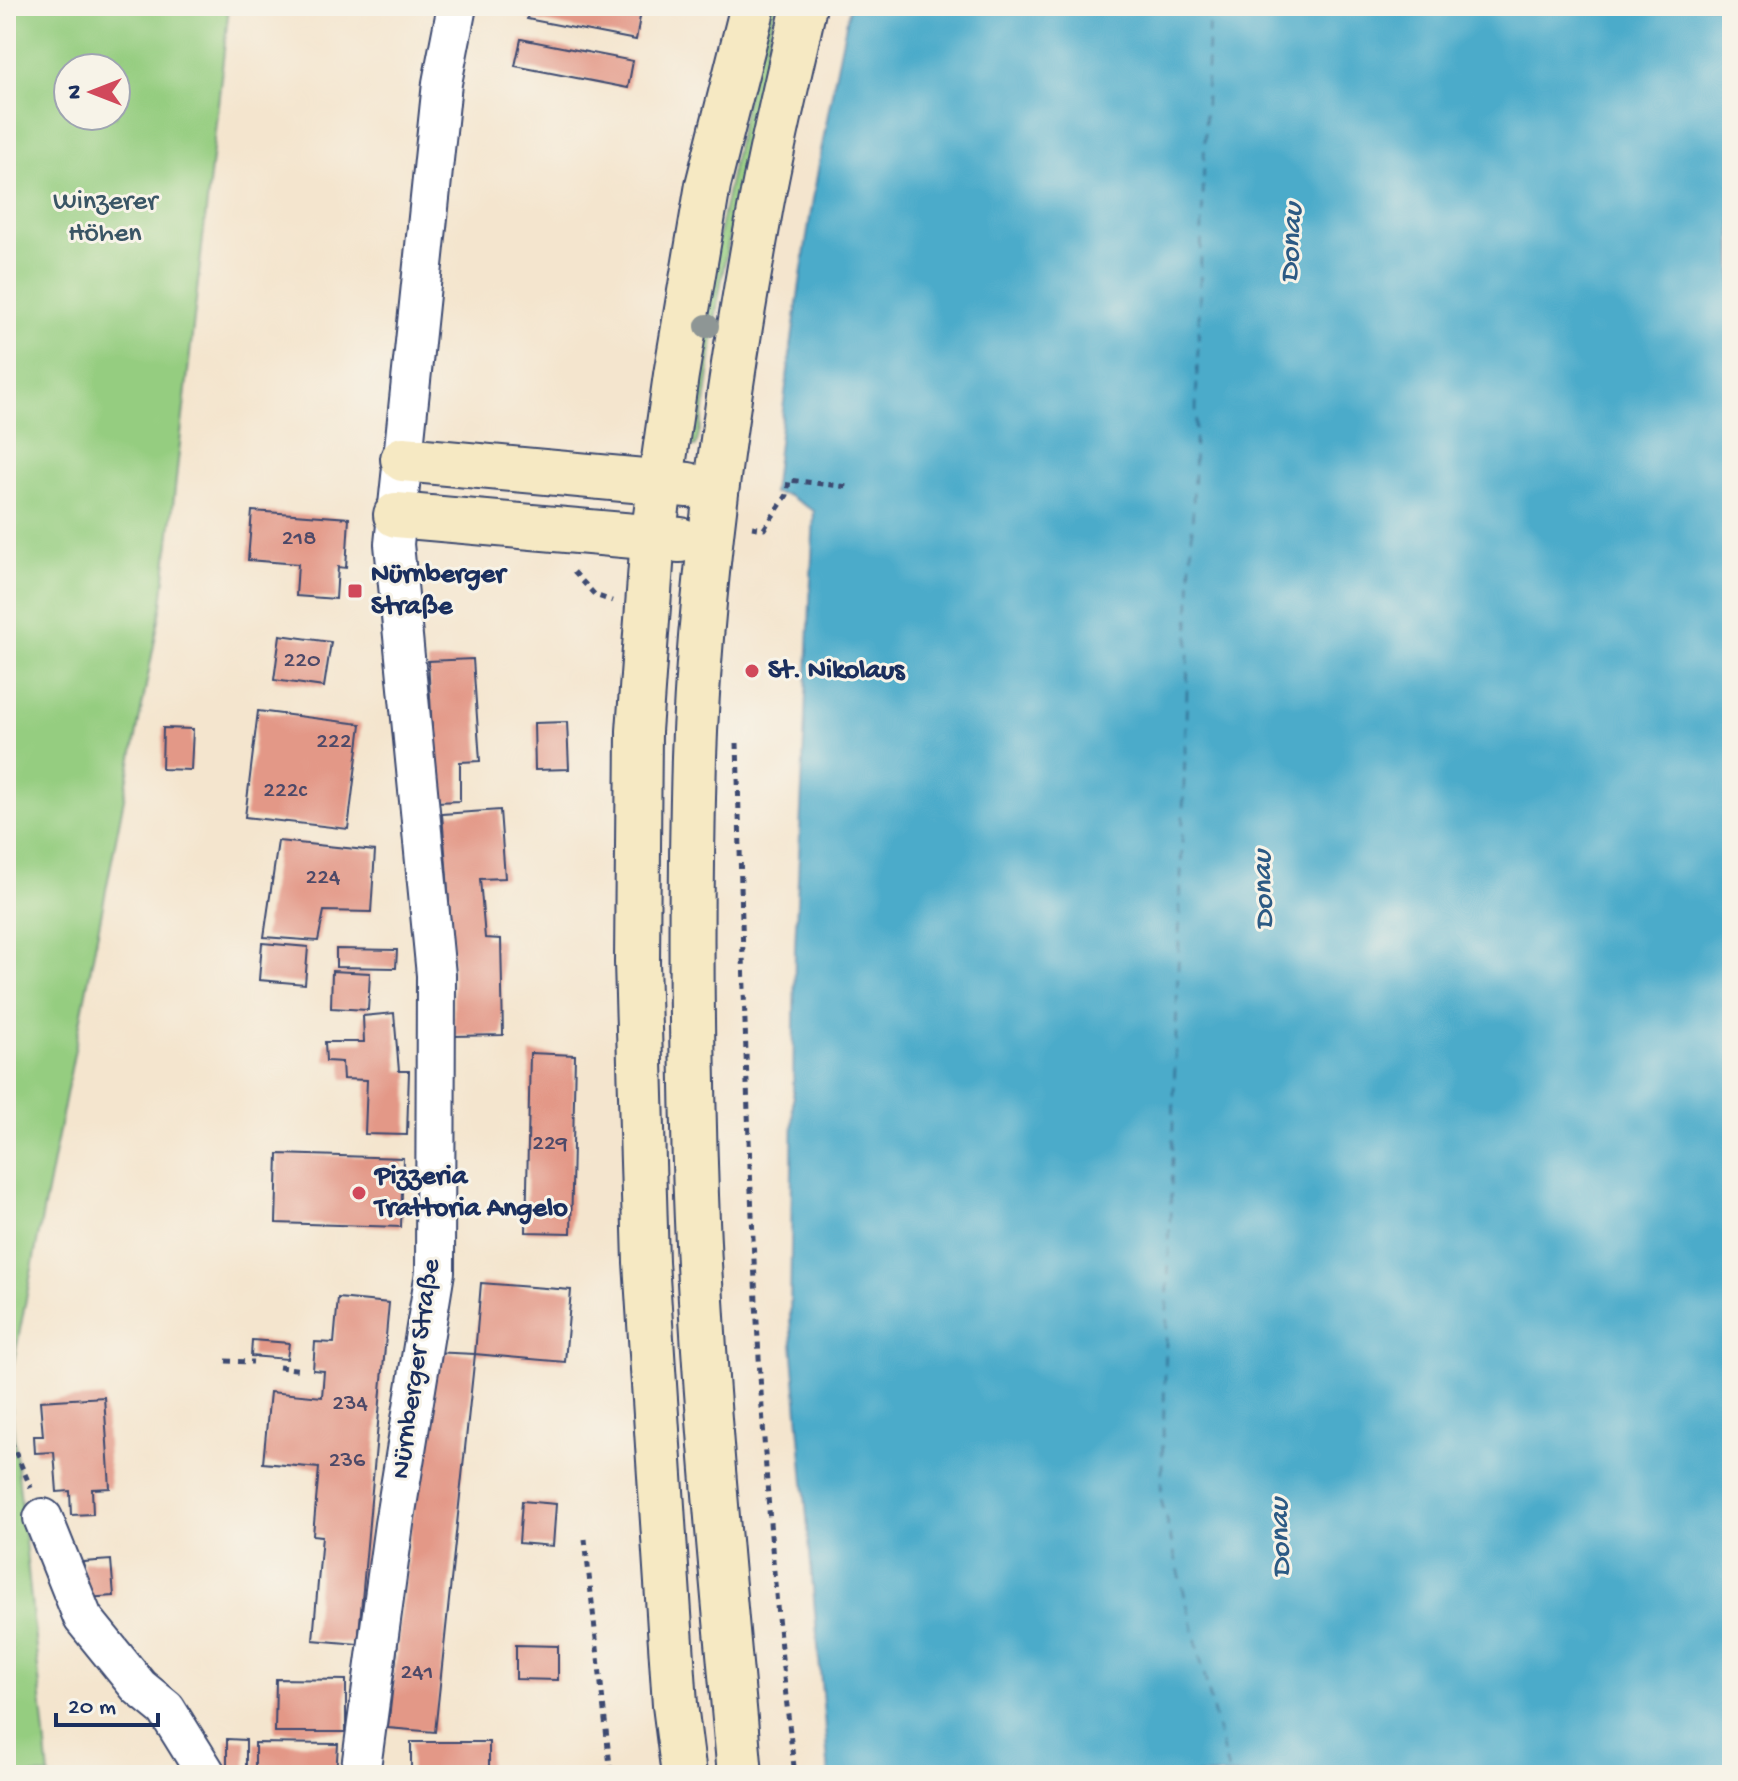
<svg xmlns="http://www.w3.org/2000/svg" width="1738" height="1781" viewBox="0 0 1738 1781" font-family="'Gochi Hand',sans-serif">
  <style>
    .green { fill: #95cd80; stroke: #587e6f; stroke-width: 2; fill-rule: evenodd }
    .water { fill: #4babca; stroke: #336d94; stroke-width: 2 }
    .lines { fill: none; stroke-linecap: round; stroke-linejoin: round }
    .ferry { stroke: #2c5a84; stroke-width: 2; stroke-dasharray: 10 8; stroke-linecap: butt }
    .building { fill: #e39887 }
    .street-casing { stroke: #3c4a6f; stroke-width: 42 }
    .secondary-casing { stroke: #3c4a6f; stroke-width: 48 }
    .path { stroke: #3c4a6f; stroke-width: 5; stroke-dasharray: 6 6; stroke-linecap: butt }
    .street { stroke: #fff; stroke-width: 38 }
    .secondary { stroke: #f6e9c3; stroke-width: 44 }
    .tree { fill: #8e9695 }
    .poi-dot { fill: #d1495b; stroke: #f7f3e8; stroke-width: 3 }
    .labels { text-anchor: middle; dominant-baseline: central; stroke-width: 6; stroke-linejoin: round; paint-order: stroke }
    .number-label { font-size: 24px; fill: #4d4968 }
    .park-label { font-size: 28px; fill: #3a5666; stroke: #f7f3e8 }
    .poi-label { font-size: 28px; font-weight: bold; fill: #1b2f5e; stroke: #f7f3e8; text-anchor: start }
    .street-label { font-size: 28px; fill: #1b2f5e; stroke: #f7f3e8 }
    .water-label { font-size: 30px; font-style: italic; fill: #2c5a84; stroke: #f7f3e8 }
  </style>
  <rect width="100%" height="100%" fill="#f7f3e8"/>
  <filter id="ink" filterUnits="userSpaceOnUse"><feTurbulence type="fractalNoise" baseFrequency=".0125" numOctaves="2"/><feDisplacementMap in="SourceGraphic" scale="16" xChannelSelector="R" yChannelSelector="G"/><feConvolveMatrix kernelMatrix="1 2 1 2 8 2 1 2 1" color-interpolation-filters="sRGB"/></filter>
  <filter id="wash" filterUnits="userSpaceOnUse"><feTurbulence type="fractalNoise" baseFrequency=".006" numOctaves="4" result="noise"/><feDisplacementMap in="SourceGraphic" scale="32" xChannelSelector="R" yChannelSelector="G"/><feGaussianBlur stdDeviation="1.8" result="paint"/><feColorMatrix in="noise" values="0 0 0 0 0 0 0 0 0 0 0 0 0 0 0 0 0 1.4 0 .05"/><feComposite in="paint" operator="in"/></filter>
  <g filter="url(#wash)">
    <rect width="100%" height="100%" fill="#f4e5ce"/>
    <g class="green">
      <path d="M 6,6 L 229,6 L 162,604 L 9,1386 L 49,1775 L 6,1775 ZM 68,68 L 116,68 L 116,116 L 68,116 Z"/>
      <path d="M 765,6 L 776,6 C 755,104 735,202 718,300 C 710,349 709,399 696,446 L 677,443 Z"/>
    </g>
    <path class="water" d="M 850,6 L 1732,6 L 1732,936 L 1723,945 L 1728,970 L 1732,971 L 1732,1775 L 829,1775 L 790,1319 L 795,948 L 814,511 L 787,495 L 773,493 C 792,329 814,168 850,6 Z"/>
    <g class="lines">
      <path class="ferry" d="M 1209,6 L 1161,1499 L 1229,1775"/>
    </g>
    <g id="blocks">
      <g class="building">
        <path d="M 529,6 L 618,6 L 641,11 L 636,40 L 527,19 Z"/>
        <path d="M 521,39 L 633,61 L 628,88 L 515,66 Z"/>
        <path d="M 252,511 L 349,518 L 346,568 L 338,567 L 336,599 L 296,596 L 298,564 L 248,560 Z"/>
        <path d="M 280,635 L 331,642 L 324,687 L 274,680 Z"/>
        <path d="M 473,659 L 480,761 L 460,762 L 460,801 L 436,802 L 428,661 Z"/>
        <path d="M 258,711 L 361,724 L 348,829 L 245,817 Z"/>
        <path d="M 567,722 L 569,769 L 535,770 L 534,723 Z"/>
        <path d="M 163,728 L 193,729 L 191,770 L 162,769 Z"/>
        <path d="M 500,810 L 505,878 L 480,879 L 485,938 L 501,939 L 503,1035 L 454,1036 L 452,940 L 442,814 Z"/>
        <path d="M 278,841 L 375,851 L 371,912 L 324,911 L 318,941 L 264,937 Z"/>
        <path d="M 262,943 L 308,947 L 305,984 L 259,980 Z"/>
        <path d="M 336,949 L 397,950 L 396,968 L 336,967 Z"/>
        <path d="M 332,971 L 370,973 L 368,1010 L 331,1008 Z"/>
        <path d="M 394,1013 L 399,1071 L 409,1071 L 407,1135 L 365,1134 L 367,1080 L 343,1079 L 342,1062 L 326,1061 L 325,1042 L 364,1042 L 363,1016 Z"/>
        <path d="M 530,1053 L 575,1055 L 571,1233 L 526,1232 Z"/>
        <path d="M 278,1154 L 403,1158 L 401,1227 L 276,1223 Z"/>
        <path d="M 481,1283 L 571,1290 L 565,1362 L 475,1354 Z"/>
        <path d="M 338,1298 L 389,1303 L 358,1644 L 313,1640 L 322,1536 L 313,1535 L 319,1468 L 263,1463 L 270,1392 L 322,1397 L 324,1371 L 313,1370 L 315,1342 L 334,1343 Z"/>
        <path d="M 252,1340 L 289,1343 L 287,1359 L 251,1356 Z"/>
        <path d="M 431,1352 L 475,1354 L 435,1732 L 388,1728 Z"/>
        <path d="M 104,1397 L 110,1488 L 92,1489 L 93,1514 L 71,1515 L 70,1491 L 57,1492 L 54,1452 L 35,1453 L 34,1436 L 43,1436 L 40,1401 Z"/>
        <path d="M 522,1501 L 556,1504 L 553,1546 L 519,1543 Z"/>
        <path d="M 111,1560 L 114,1596 L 85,1598 L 83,1562 Z"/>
        <path d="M 516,1645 L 558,1646 L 558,1680 L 516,1679 Z"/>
        <path d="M 276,1679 L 346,1680 L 346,1732 L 275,1732 Z"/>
        <path d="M 227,1739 L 246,1740 L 246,1770 L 227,1770 Z"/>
        <rect x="411" y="1742" width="78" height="33"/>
        <path d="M 255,1743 L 338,1744 L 336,1775 L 255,1775 Z"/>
      </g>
    </g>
  </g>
  <g filter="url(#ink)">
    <use href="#blocks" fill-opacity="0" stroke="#3c4a6f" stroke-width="2"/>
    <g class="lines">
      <g class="street-casing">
        <g id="street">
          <path d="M 43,1518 L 83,1618 L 139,1687 L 166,1709 L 207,1775"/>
          <path d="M 360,1775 L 394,1524 L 435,1272 L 436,975 L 394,544 L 442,83 L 457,6"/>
        </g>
      </g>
      <g class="secondary-casing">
        <g id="secondary">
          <path d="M 403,459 L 688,485"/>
          <path d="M 396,515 L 680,540"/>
          <path d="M 684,1775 L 675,1705 L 646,1262 L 637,962 L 639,731 L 653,537 L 676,375 L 708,185 L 753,6"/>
          <path d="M 740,1775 C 723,1582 703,1389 696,1195 C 691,1050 690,903 694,757 C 700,578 727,392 759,216 C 771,146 789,76 804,6"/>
        </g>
      </g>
      <g class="path">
        <path d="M 752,527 L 764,529 L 787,495 L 789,480 L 849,487"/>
        <path d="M 574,572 L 595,595 L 612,601"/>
        <path d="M 737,743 C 747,1088 753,1432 795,1775"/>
        <path d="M 226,1361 L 253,1362"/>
        <path d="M 279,1367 L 302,1370"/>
        <path d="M 6,1430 L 31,1488"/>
        <path d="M 585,1539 L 611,1775"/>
      </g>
      <use href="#street" class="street"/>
      <use href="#secondary" class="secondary"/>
    </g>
    <circle class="tree" cx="707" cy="326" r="12"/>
  </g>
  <g class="poi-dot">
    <rect x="347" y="583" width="16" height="16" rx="4"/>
    <circle cx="752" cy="671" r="8"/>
    <circle cx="359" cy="1193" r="8"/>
  </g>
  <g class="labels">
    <g class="number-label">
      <text x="299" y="539">218</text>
      <text x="302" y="661">220</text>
      <text x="334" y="742">222</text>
      <text x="285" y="791">222c</text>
      <text x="323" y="878">224</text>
      <text x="550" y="1144">229</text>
      <text x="350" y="1404">234</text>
      <text x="347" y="1461">236</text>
      <text x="417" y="1673">241</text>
    </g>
    <g class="park-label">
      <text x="105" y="202">Winzerer<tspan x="105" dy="32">Höhen</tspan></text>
    </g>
    <g class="poi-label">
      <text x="371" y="575">Nürnberger<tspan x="371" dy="32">Straße</tspan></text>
      <text x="768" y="671">St. Nikolaus</text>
      <text x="375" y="1177">Pizzeria<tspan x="375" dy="32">Trattoria Angelo</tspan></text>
    </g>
    <g class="street-label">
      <text transform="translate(417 1369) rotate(-82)">Nürnberger Straße</text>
    </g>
    <g class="water-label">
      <text transform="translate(1293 243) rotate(-87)">Donau</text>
      <text transform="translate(1265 890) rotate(-92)">Donau</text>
      <text transform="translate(1282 1538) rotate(-92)">Donau</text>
    </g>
  </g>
  <rect width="1738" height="1781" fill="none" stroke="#f7f3e8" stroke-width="32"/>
  <g transform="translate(92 92) rotate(270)"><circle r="38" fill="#f7f3e8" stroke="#9fa5b1" stroke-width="2"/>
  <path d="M0-6L14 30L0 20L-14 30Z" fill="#d1495b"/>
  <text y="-12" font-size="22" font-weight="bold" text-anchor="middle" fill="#1b2f5e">N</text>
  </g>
  <path d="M56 1713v12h102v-12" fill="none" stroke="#1b2f5e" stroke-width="4"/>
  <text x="68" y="1713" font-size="24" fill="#1b2f5e" stroke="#f7f3e8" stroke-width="6" paint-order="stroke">20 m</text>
</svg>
